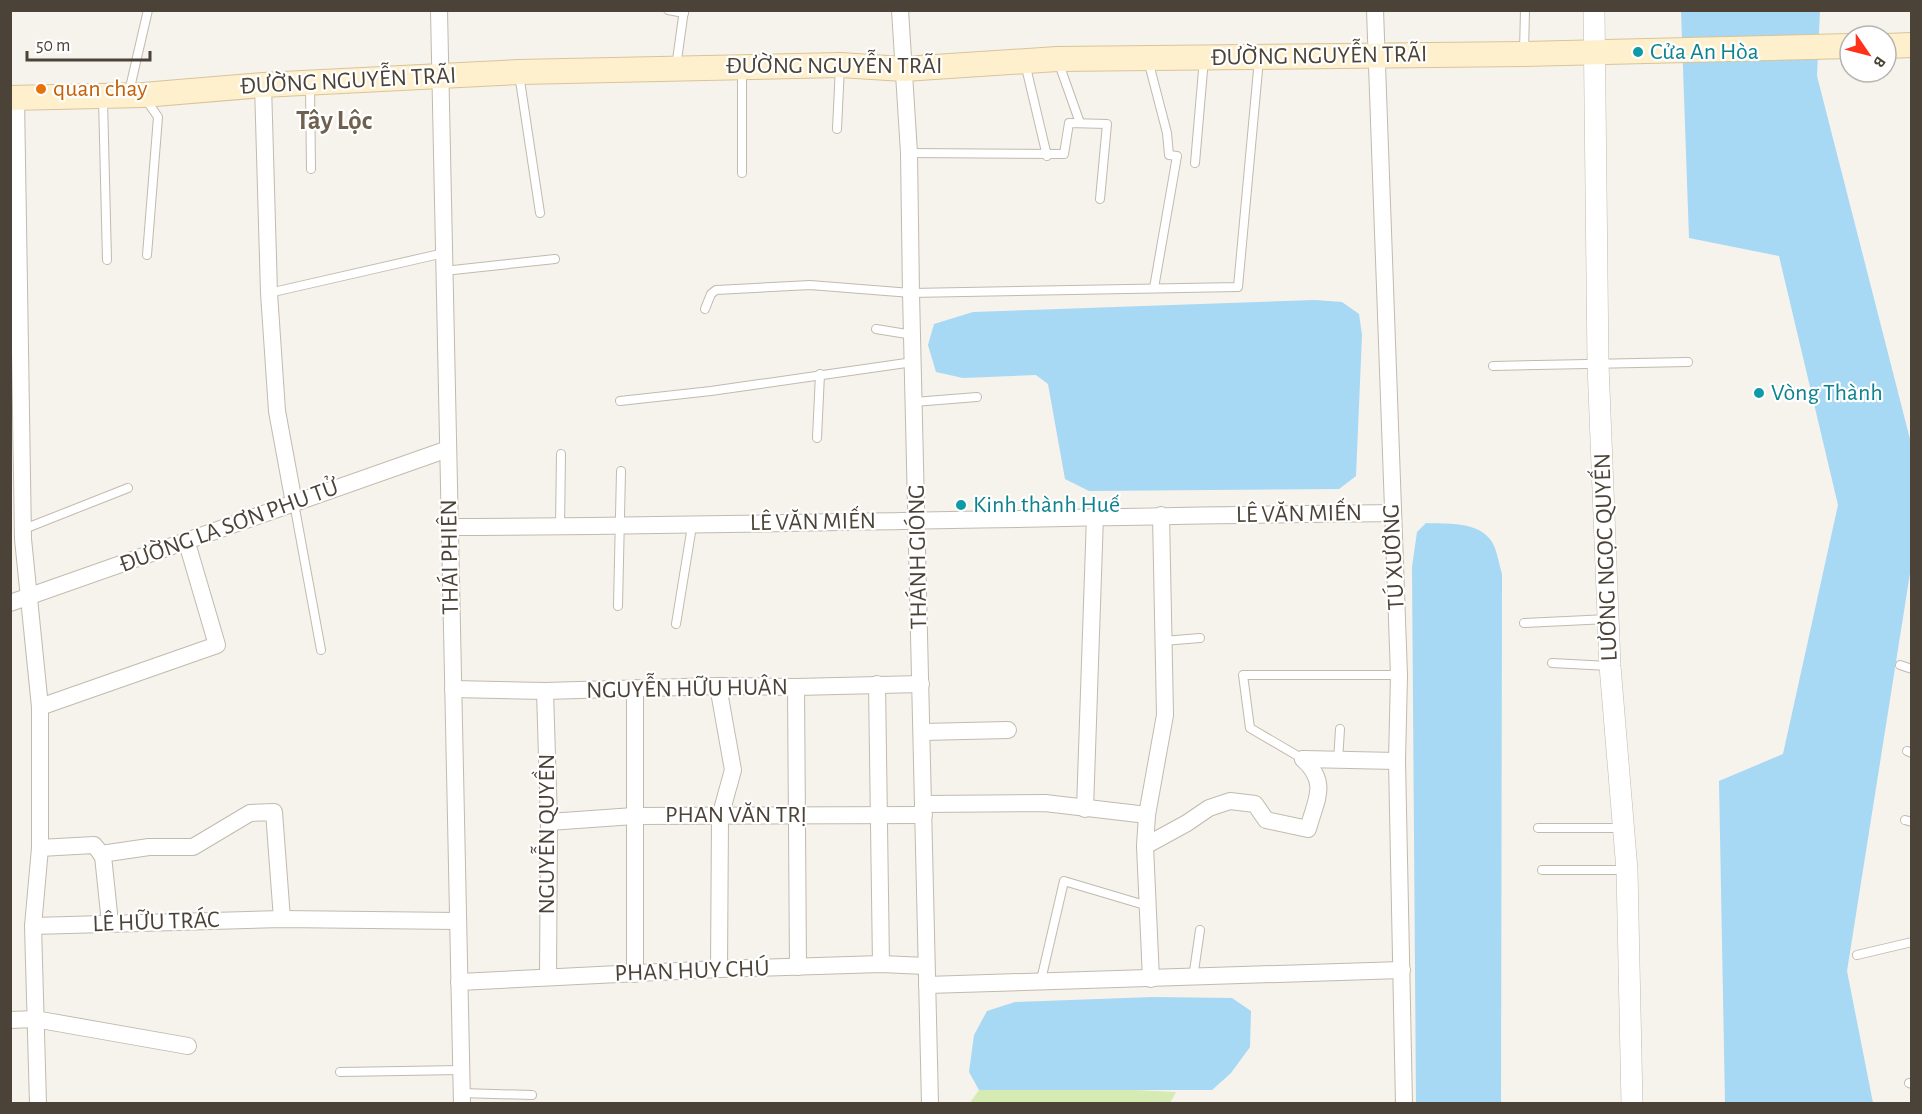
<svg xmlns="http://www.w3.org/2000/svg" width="1922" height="1114" viewBox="0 0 1922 1114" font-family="'Alegreya Sans',sans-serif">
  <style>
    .green { fill: #d5ebb3 }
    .water { fill: #a7d8f4 }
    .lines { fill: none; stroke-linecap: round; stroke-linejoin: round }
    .service-casing { stroke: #c2baad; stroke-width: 10 }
    .minor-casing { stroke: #c2baad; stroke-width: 18 }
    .tertiary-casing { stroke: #c2baad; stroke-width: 22 }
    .secondary-casing { stroke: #d8c49a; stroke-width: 26 }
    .service { stroke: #fff; stroke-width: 8 }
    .minor { stroke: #fff; stroke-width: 16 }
    .tertiary { stroke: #fff; stroke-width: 21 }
    .secondary { stroke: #fff0cd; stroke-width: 24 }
    .culture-dot { fill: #0f9aa8; stroke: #fff; stroke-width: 2 }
    .food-dot { fill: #e8710a; stroke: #fff; stroke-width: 2 }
    .labels { text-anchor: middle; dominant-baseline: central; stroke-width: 4.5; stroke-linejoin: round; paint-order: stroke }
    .culture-label { font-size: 24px; fill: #0d838f; stroke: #fff; text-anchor: start }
    .street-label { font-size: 24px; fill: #4b4338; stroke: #fff }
    .food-label { font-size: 24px; fill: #c56008; stroke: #fff; text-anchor: start }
    .quarter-label { font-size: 27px; font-weight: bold; fill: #6f604f; stroke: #fff }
  </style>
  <rect width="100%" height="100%" fill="#f6f2ec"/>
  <path class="green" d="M 1114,1089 L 1176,1092 L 1170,1103 L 969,1104 L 979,1090 Z"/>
  <g class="water">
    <path d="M 1681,11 L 1820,11 L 1817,76 L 1911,443 L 1911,567 L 1847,971 L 1873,1103 L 1725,1103 L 1719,781 L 1783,754 L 1838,505 L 1779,256 L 1689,238 Z"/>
    <path d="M 1315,300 L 1342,302 L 1359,314 L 1362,335 L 1356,476 L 1339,489 L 1089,491 L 1065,479 L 1048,384 L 1036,375 L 963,378 L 936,372 L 928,345 L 934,324 L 973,312 Z"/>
    <path d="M 1426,523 C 1447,524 1479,521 1492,542 C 1497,550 1499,564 1502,574 L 1501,1103 L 1416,1103 L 1412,567 L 1417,532 Z"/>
    <path d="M 1153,997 L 1232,998 L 1251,1011 L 1250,1047 L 1231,1073 L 1212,1090 L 979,1090 L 969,1072 L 974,1035 L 987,1011 L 1015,1002 Z"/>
  </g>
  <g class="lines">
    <g class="service-casing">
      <g id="service">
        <path d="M 668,10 L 684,13"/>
        <path d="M 1524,51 L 1525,10"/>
        <path d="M 1148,60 L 1167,133 L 1169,155 L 1177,156 L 1154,288"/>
        <path d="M 1058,61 L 1080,123"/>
        <path d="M 1025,63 L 1047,156"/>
        <path d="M 676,67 L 684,10"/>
        <path d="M 519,74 L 540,213"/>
        <path d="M 310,85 L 311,169"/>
        <path d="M 129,92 L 148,10"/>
        <path d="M 145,98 L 158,117 L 147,255"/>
        <path d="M 103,99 L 107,260"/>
        <path d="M 837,129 L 840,66"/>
        <path d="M 909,153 L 1064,154 L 1069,123 L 1107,124 L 1100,199"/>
        <path d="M 1195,163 L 1204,59"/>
        <path d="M 742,173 L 742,70"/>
        <path d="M 444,271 L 555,259"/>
        <path d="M 269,293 L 444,253"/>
        <path d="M 705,309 L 711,294 L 716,290 L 810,285 L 911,293 L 1238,287 L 1259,59"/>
        <path d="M 876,329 L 913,335"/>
        <path d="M 1493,366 L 1688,362"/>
        <path d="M 620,401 L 711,391 L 913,362"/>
        <path d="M 914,402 L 977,397"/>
        <path d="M 817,438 L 820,374"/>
        <path d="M 294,503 L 321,650"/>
        <path d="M 560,527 L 561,454"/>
        <path d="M 24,529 L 128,488"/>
        <path d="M 618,606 L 621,471"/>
        <path d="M 1524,623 L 1608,619"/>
        <path d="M 676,624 L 692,526"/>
        <path d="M 1163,641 L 1200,638"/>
        <path d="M 1552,663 L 1609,666"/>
        <path d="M 1900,665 L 1912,669"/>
        <path d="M 1907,751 L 1912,753"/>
        <path d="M 1303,759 L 1250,728 L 1243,675 L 1399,675"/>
        <path d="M 1338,761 L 1340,729"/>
        <path d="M 1905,820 L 1912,822"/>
        <path d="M 1538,828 L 1624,828"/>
        <path d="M 1542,870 L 1627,870"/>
        <path d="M 1857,955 L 1912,942"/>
        <path d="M 1193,978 L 1200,930"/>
        <path d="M 1041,980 L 1064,881 L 1148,906"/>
        <path d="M 340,1072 L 461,1070"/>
        <path d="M 1909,1083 L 1912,1084"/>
        <path d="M 461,1093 L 532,1095"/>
      </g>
    </g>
    <g class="minor-casing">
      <g id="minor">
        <path d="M 439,10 L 462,1104"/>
        <path d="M 900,10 L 909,153 L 911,293 L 930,1104"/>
        <path d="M 1375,10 L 1399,675 L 1397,761 L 1404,1104"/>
        <path d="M 263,85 L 269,293 L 277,411 L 294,503"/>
        <path d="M 16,98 L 23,539 L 40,707 L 40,848 L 33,926 L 38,1104"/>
        <path d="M 449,527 C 764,526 1078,516 1392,513"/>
        <path d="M 10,603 L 448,449"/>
        <path d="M 877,684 L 881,964"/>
        <path d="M 718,686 L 733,770 L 720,817 L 719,969"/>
        <path d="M 796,687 L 798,967"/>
        <path d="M 635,688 L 635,974"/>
        <path d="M 453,689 L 545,691 L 718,686 L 796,687 L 921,684"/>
        <path d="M 545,691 L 549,822 L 548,977"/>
        <path d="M 40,707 L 217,645 L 187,543"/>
        <path d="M 922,732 L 1008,730"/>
        <path d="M 1303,759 L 1397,761"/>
        <path d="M 924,804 L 1045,803 L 1147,815"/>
        <path d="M 1085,809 L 1095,516"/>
        <path d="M 549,822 L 634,816 L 924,815"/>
        <path d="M 1145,846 L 1187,823 L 1209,808 L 1230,801 L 1255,804 L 1266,820 L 1308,829 C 1316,799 1329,783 1303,759"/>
        <path d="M 40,848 L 94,845 L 103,856 L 110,923"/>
        <path d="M 101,854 L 149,847 L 193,847 L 250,813 L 274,812 L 282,919"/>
        <path d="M 33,926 L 282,919 L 458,921"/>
        <path d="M 1151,979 L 1145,846 L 1147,815 L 1165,715 L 1161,515"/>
        <path d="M 459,982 L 719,969 L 881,964 L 926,966"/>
        <path d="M 927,985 L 1402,970"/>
        <path d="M 10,1020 L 35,1019 L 188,1046"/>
      </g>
    </g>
    <g class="tertiary-casing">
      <path id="tertiary" d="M 1594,10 L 1598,364 L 1610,666 L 1627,870 L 1632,1104"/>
    </g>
    <g class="secondary-casing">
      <g id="secondary">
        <path d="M 1886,46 L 1912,45"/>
        <path d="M 10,98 L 143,95 L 263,85 L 519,72 L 840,65 L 904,69 L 1057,59 L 1524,54 L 1850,46"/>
      </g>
    </g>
    <use href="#service" class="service"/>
    <use href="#minor" class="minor"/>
    <use href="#tertiary" class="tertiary"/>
    <use href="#secondary" class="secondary"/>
  </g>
  <g class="culture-dot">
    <circle cx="1638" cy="52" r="6"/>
    <circle cx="1759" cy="393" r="6"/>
    <circle cx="961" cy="505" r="6"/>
  </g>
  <circle class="food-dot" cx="41" cy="89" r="6"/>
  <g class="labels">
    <g class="culture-label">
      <text x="1650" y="52">Cửa An Hòa</text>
      <text x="1771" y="393">Vòng Thành</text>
      <text x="973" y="505">Kinh thành Huế</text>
    </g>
    <g class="street-label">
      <text transform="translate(1319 56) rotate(-1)">ĐƯỜNG NGUYỄN TRÃI</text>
      <text x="834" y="66">ĐƯỜNG NGUYỄN TRÃI</text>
      <text transform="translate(348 81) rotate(-3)">ĐƯỜNG NGUYỄN TRÃI</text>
      <text transform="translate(1299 514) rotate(-1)">LÊ VĂN MIẾN</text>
      <text transform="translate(813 522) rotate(-1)">LÊ VĂN MIẾN</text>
      <text transform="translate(229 526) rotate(-20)">ĐƯỜNG LA SƠN PHU TỬ</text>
      <text transform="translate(450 557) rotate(-91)">THÁI PHIÊN</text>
      <text transform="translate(918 557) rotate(-91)">THÁNH GIÓNG</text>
      <text transform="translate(1394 557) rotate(-93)">TÚ XƯƠNG</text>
      <text transform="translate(1606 557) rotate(-92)">LƯƠNG NGỌC QUYẾN</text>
      <text transform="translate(687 689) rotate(-1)">NGUYỄN HỮU HUÂN</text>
      <text x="736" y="815">PHAN VĂN TRỊ</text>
      <text transform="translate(547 834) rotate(-90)">NGUYỄN QUYỀN</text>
      <text transform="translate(156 922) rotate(-2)">LÊ HỮU TRÁC</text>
      <text transform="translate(692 971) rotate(-2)">PHAN HUY CHÚ</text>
    </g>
    <g class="food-label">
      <text x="53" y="89">quan chay</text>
    </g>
    <g class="quarter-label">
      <text x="334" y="120">Tây Lộc</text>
    </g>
  </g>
  <rect width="1922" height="1114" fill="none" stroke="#4b4338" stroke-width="24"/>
  <g transform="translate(1868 54) rotate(125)"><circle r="28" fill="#ffffff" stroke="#b7b4af" stroke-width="1.5"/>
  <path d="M0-4.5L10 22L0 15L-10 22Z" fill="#ff311a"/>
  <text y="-9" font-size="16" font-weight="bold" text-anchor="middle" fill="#4b4338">B</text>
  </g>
  <path d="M27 51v9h123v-9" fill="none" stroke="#4b4338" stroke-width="3"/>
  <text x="36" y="51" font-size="18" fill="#4b4338" stroke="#ffffff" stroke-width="4.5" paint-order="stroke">50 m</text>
</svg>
